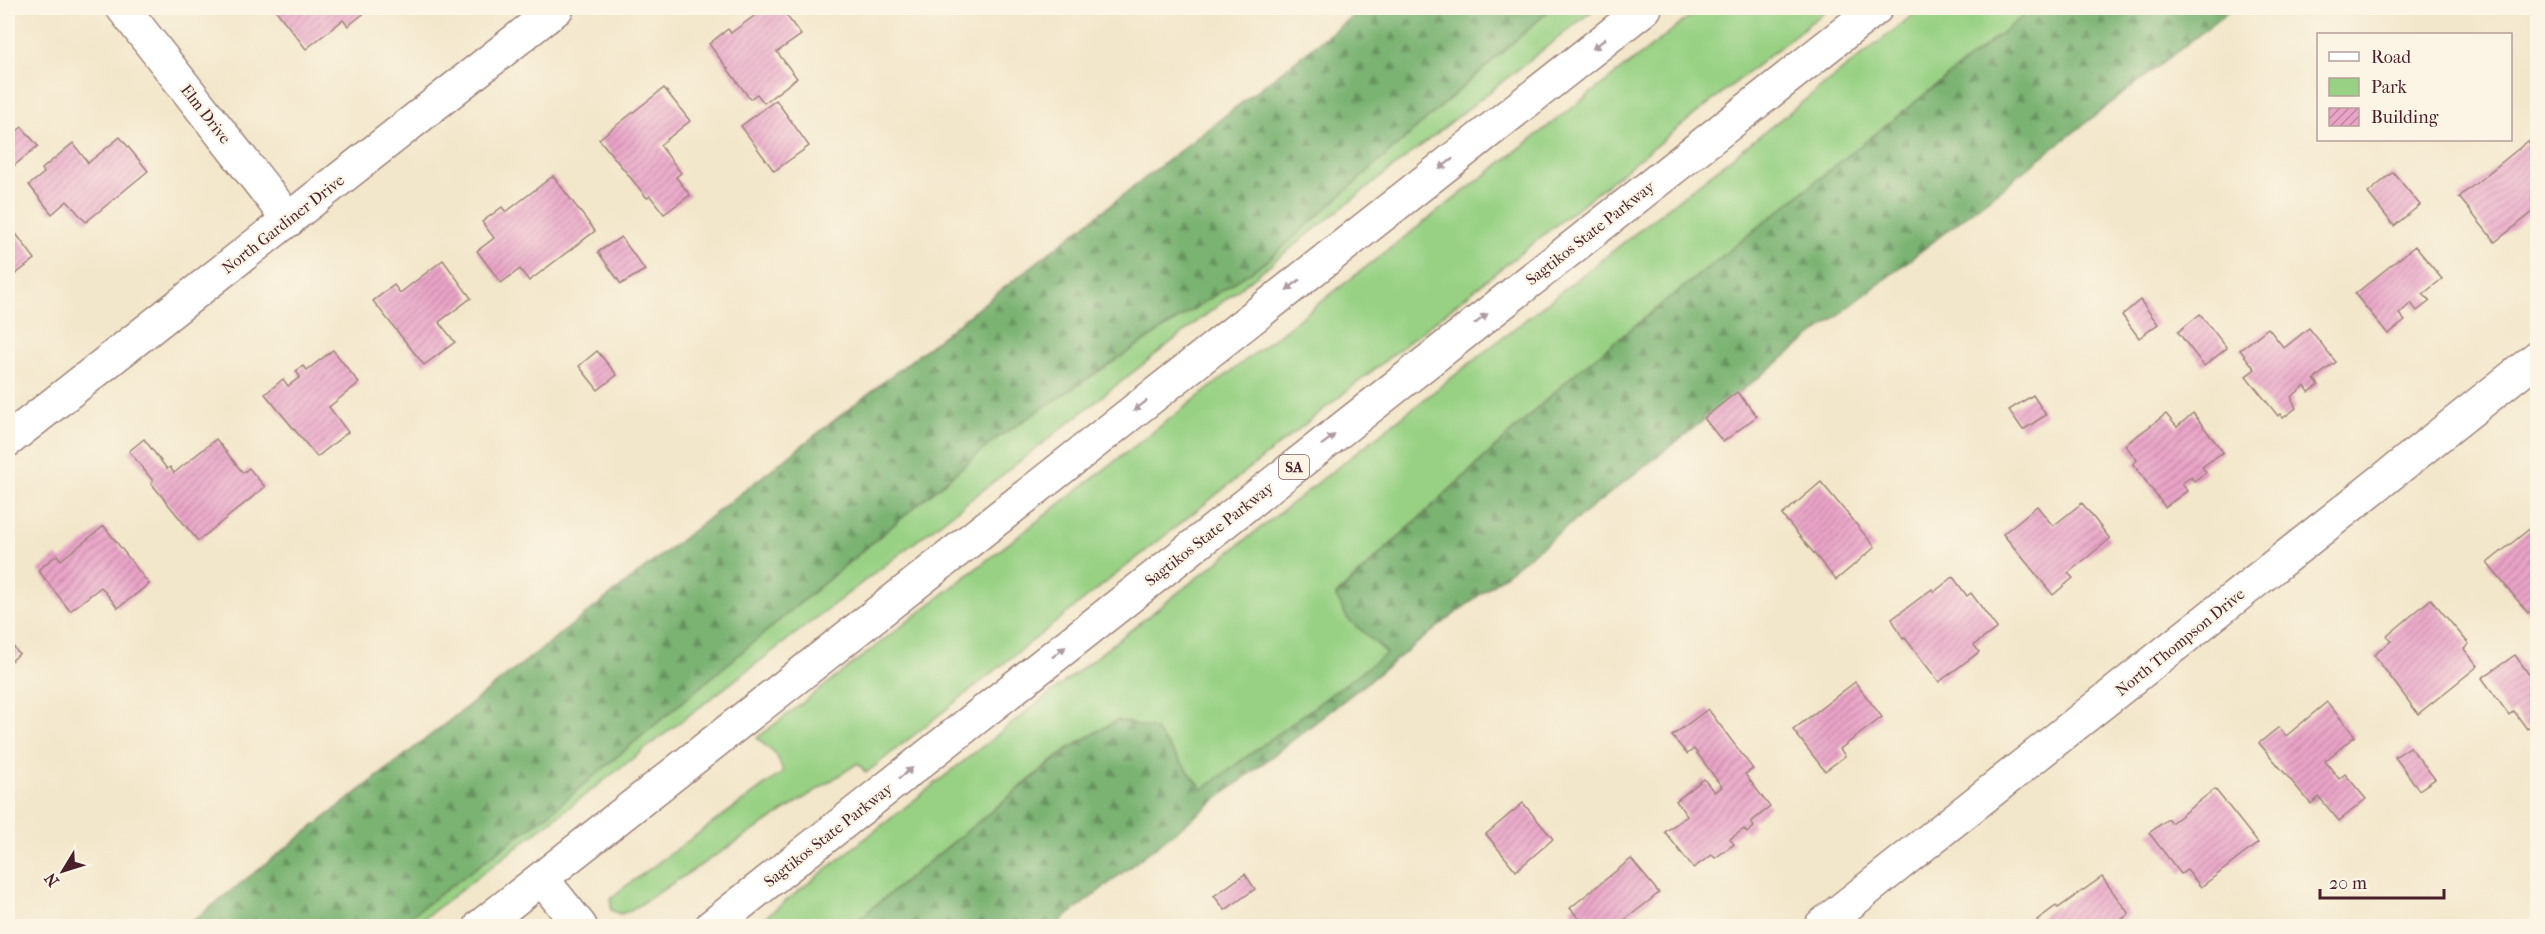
<svg xmlns="http://www.w3.org/2000/svg" width="2545" height="934" viewBox="0 0 2545 934" font-family="'IM FELL French Canon',serif">
  <style>
    .green { fill: #98d184; stroke: #717858; stroke-width: 1.5 }
    .forest { fill: url(#forest-firs); stroke: #62694e; stroke-width: 1.5 }
    .building { fill: url(#building-hatch) }
    .lines { fill: none; stroke-linecap: round; stroke-linejoin: round }
    .minor-casing { stroke: #9e837b; stroke-width: 36 }
    .highway-casing { stroke: #9e837b; stroke-width: 36 }
    .minor { stroke: #fff; stroke-width: 33 }
    .highway { stroke: #fff; stroke-width: 33 }
    .oneway { fill: #ae9aa0 }
    .labels { text-anchor: middle; dominant-baseline: central; stroke-width: 4.5; stroke-linejoin: round; paint-order: stroke }
    .shield { fill: #fcf5e5; stroke: #7f5f63; stroke-width: 1.5 }
    .shield-label { font-size: 15px; font-weight: bold; fill: #4a1f2b }
    .street-label { font-size: 16px; fill: #4a1f2b; stroke: #fcf5e5 }
  </style>
  <defs>
    <pattern id="forest-firs" width="22" height="20" patternUnits="userSpaceOnUse" patternTransform="scale(1.5)"><rect width="22" height="20" fill="#7ab372"/><path d="M5 1l3.5 6h-7zM16 11l3.5 6h-7z" fill="#66915e"/></pattern>
    <pattern id="building-hatch" width="6" height="6" patternUnits="userSpaceOnUse" patternTransform="scale(1.5)"><rect width="6" height="6" fill="#eaa4c8"/><path d="M-1 1l2-2M0 6l6-6M5 7l2-2" fill="none" stroke="#c085a3"/></pattern>
  </defs>
  <rect width="100%" height="100%" fill="#fcf5e5"/>
  <filter id="ink" filterUnits="userSpaceOnUse"><feTurbulence type="fractalNoise" baseFrequency=".0167" numOctaves="2"/><feDisplacementMap in="SourceGraphic" scale="12" xChannelSelector="R" yChannelSelector="G"/><feConvolveMatrix kernelMatrix="1 2 1 2 8 2 1 2 1" color-interpolation-filters="sRGB"/></filter>
  <filter id="wash" filterUnits="userSpaceOnUse"><feTurbulence type="fractalNoise" baseFrequency=".008" numOctaves="4" result="noise"/><feDisplacementMap in="SourceGraphic" scale="24" xChannelSelector="R" yChannelSelector="G"/><feGaussianBlur stdDeviation="1.35" result="paint"/><feColorMatrix in="noise" values="0 0 0 0 0 0 0 0 0 0 0 0 0 0 0 0 0 1.4 0 .05"/><feComposite in="paint" operator="in"/></filter>
  <g filter="url(#wash)">
    <rect width="100%" height="100%" fill="#f3e7cb"/>
    <g class="green">
      <path d="M 1552,8 L 1596,8 L 996,480 L 414,926 L 396,926 L 551,812 L 997,438 L 1267,261 Z"/>
      <path d="M 1701,8 L 1829,8 L 866,773 L 858,763 L 630,911 L 620,914 L 611,910 L 611,899 L 619,891 L 783,772 L 777,756 L 757,738 Z"/>
      <path d="M 1922,8 L 2033,8 L 1572,376 L 1336,595 L 1347,618 L 1398,658 L 1215,800 L 1070,747 L 850,926 L 754,926 Z"/>
    </g>
    <g class="forest">
      <path d="M 1363,8 L 1552,8 L 1267,261 L 997,438 L 551,812 L 397,926 L 186,926 Z"/>
      <path d="M 2033,8 L 2233,8 L 1054,926 L 850,926 L 1071,747 L 1117,720 L 1154,729 L 1203,789 L 1387,653 L 1347,618 L 1336,596 L 1572,376 Z"/>
    </g>
    <g id="blocks">
      <g class="building">
        <path d="M 274,8 L 366,8 L 368,10 L 348,26 L 343,20 L 306,49 Z"/>
        <path d="M 765,8 L 781,8 L 801,35 L 777,52 L 797,78 L 764,103 L 757,94 L 750,99 L 709,44 L 728,29 L 731,33 Z"/>
        <path d="M 664,88 L 690,121 L 660,145 L 681,173 L 676,177 L 690,195 L 664,214 L 650,196 L 647,198 L 599,139 Z"/>
        <path d="M 776,100 L 809,146 L 774,171 L 741,126 Z"/>
        <path d="M 22,127 L 38,146 L 10,169 L 8,138 Z"/>
        <path d="M 120,137 L 148,171 L 86,222 L 67,201 L 52,214 L 29,185 L 44,173 L 42,169 L 73,143 L 88,163 Z"/>
        <path d="M 2528,141 L 2538,153 L 2538,208 L 2495,242 L 2459,197 Z"/>
        <path d="M 2393,172 L 2420,205 L 2394,226 L 2368,193 Z"/>
        <path d="M 553,176 L 595,231 L 529,281 L 520,269 L 501,283 L 477,251 L 494,238 L 482,222 L 502,207 L 506,212 Z"/>
        <path d="M 8,223 L 35,259 L 8,280 Z"/>
        <path d="M 621,237 L 645,270 L 621,284 L 598,252 Z"/>
        <path d="M 2415,246 L 2442,279 L 2423,294 L 2430,301 L 2417,311 L 2411,303 L 2399,314 L 2405,321 L 2388,334 L 2355,294 Z"/>
        <path d="M 443,260 L 471,298 L 439,322 L 455,342 L 424,365 L 373,301 L 394,285 L 400,293 Z"/>
        <path d="M 2140,300 L 2158,324 L 2139,338 L 2122,315 Z"/>
        <path d="M 2200,314 L 2227,348 L 2204,366 L 2178,332 Z"/>
        <path d="M 2268,328 L 2284,348 L 2309,328 L 2336,362 L 2314,379 L 2319,385 L 2309,392 L 2305,386 L 2291,397 L 2296,408 L 2283,418 L 2280,414 L 2278,416 L 2246,376 L 2255,369 L 2240,350 Z"/>
        <path d="M 333,350 L 359,383 L 329,407 L 348,432 L 317,457 L 265,394 L 283,379 L 288,386 L 300,377 L 296,371 L 303,366 L 307,370 Z"/>
        <path d="M 597,351 L 617,375 L 598,390 L 579,366 Z"/>
        <path d="M 1737,392 L 1757,416 L 1723,442 L 1704,418 Z"/>
        <path d="M 2033,395 L 2046,415 L 2023,430 L 2009,410 Z"/>
        <path d="M 2193,413 L 2223,452 L 2202,467 L 2206,472 L 2194,481 L 2191,477 L 2182,483 L 2187,491 L 2165,507 L 2133,464 L 2137,460 L 2125,445 L 2166,414 L 2177,427 Z"/>
        <path d="M 144,439 L 167,469 L 170,467 L 174,473 L 216,439 L 243,473 L 249,468 L 265,487 L 198,541 L 151,483 L 153,481 L 129,451 Z"/>
        <path d="M 1821,482 L 1875,547 L 1836,580 L 1782,515 Z"/>
        <path d="M 2082,503 L 2110,539 L 2068,573 L 2073,578 L 2053,595 L 2003,534 L 2037,506 L 2053,526 Z"/>
        <path d="M 2538,522 L 2538,605 L 2528,613 L 2487,563 Z"/>
        <path d="M 104,526 L 149,584 L 118,608 L 101,587 L 70,611 L 38,570 L 57,555 L 61,560 Z"/>
        <path d="M 1953,577 L 1967,596 L 1971,593 L 1997,628 L 1974,645 L 1979,652 L 1939,682 L 1905,638 L 1903,639 L 1892,619 L 1932,589 L 1934,592 Z"/>
        <path d="M 2431,599 L 2469,644 L 2464,649 L 2478,666 L 2418,714 L 2374,655 L 2391,641 L 2387,636 Z"/>
        <path d="M 8,640 L 19,654 L 8,664 Z"/>
        <path d="M 2515,655 L 2538,687 L 2538,696 L 2533,699 L 2538,706 L 2538,722 L 2527,729 L 2514,711 L 2509,715 L 2482,678 Z"/>
        <path d="M 1855,682 L 1882,717 L 1840,749 L 1845,756 L 1825,771 L 1793,730 Z"/>
        <path d="M 2327,702 L 2355,736 L 2325,761 L 2339,779 L 2345,774 L 2366,799 L 2339,821 L 2319,797 L 2311,804 L 2259,743 L 2279,727 L 2286,736 Z"/>
        <path d="M 1708,709 L 1753,769 L 1745,774 L 1770,807 L 1751,822 L 1754,827 L 1747,833 L 1744,829 L 1730,839 L 1734,844 L 1715,858 L 1712,855 L 1693,868 L 1665,832 L 1687,816 L 1676,801 L 1704,779 L 1714,792 L 1722,787 L 1694,749 L 1687,754 L 1672,736 Z"/>
        <path d="M 2410,747 L 2435,779 L 2419,790 L 2395,757 Z"/>
        <path d="M 2215,789 L 2258,843 L 2201,887 L 2187,870 L 2181,874 L 2149,833 L 2168,819 L 2171,823 Z"/>
        <path d="M 1523,803 L 1553,839 L 1516,871 L 1486,834 Z"/>
        <path d="M 1631,859 L 1659,893 L 1617,926 L 1585,926 L 1570,908 Z"/>
        <path d="M 1245,874 L 1255,889 L 1225,910 L 1214,896 Z"/>
        <path d="M 2102,877 L 2129,914 L 2121,920 L 2126,926 L 2041,926 L 2037,920 L 2056,906 L 2058,908 Z"/>
      </g>
    </g>
  </g>
  <g filter="url(#ink)">
    <use href="#blocks" fill-opacity="0" stroke="#9e837b" stroke-width="1.5"/>
    <g class="lines">
      <g class="minor-casing">
        <g id="minor">
          <path d="M 123,8 L 289,220"/>
          <path d="M 8,440 L 557,8"/>
          <path d="M 542,879 L 580,926"/>
          <path d="M 1821,926 L 2538,357"/>
        </g>
      </g>
      <g class="highway-casing">
        <g id="highway">
          <path d="M 481,926 L 1645,8"/>
          <path d="M 712,926 L 1876,8"/>
        </g>
      </g>
      <use href="#minor" class="minor"/>
      <use href="#highway" class="highway"/>
    </g>
    <defs><path id="oneway-solid" d="M-6-.8H1V-3.2L6.5 0L1 3.2V.8H-6Z" transform="scale(1.5)"/></defs>
    <g class="oneway">
      <use href="#oneway-solid" transform="translate(1599 44) rotate(142)"/>
      <use href="#oneway-solid" transform="translate(1446 164) rotate(142)"/>
      <use href="#oneway-solid" transform="translate(1293 285) rotate(142)"/>
      <use href="#oneway-solid" transform="translate(1481 319) rotate(-38)"/>
      <use href="#oneway-solid" transform="translate(1140 406) rotate(142)"/>
      <use href="#oneway-solid" transform="translate(1328 440) rotate(-38)"/>
      <use href="#oneway-solid" transform="translate(1059 652) rotate(-38)"/>
      <use href="#oneway-solid" transform="translate(906 773) rotate(-38)"/>
    </g>
  </g>
  <g class="labels">
    <rect class="shield" x="1279" y="455" width="30" height="24" rx="4.5"/>
    <g class="shield-label">
      <text x="1294" y="467">SA</text>
    </g>
    <g class="street-label">
      <text transform="translate(206 114) rotate(52)">Elm Drive</text>
      <text transform="translate(283 224) rotate(-38)">North Gardiner Drive</text>
      <text transform="translate(1590 233) rotate(-38)">Sagtikos State Parkway</text>
      <text transform="translate(1209 534) rotate(-38)">Sagtikos State Parkway</text>
      <text transform="translate(2180 642) rotate(-39)">North Thompson Drive</text>
      <text transform="translate(828 835) rotate(-38)">Sagtikos State Parkway</text>
    </g>
  </g>
  <rect width="2545" height="934" fill="none" stroke="#fcf5e5" stroke-width="30"/>
  <rect x="2317" y="33" width="195" height="108" fill="#fcf5e5" stroke="#b59f9b" stroke-width="1.5"/>
  <rect x="2329" y="52" width="30" height="9" fill="#ffffff" stroke="#b59f9b" stroke-width="1.5"/>
  <text x="2371" y="63" font-size="18" fill="#4a1f2b">Road</text>
  <rect x="2329" y="78" width="30" height="18" fill="#98d184" stroke="#b59f9b" stroke-width="1.5"/>
  <text x="2371" y="93" font-size="18" fill="#4a1f2b">Park</text>
  <rect x="2329" y="108" width="30" height="18" fill="url(#building-hatch)" stroke="#b59f9b" stroke-width="1.5"/>
  <text x="2371" y="123" font-size="18" fill="#4a1f2b">Building</text>
  <g transform="translate(63 871) rotate(232)" stroke="#fcf5e5" stroke-width="4.5" paint-order="stroke">
  <path d="M0-4.5L10 22L0 15L-10 22Z" fill="#4a1f2b"/>
  <text y="-9" font-size="16" font-weight="bold" text-anchor="middle" fill="#4a1f2b">N</text>
  </g>
  <path d="M2320 889v9h124v-9" fill="none" stroke="#4a1f2b" stroke-width="3"/>
  <text x="2329" y="889" font-size="18" fill="#4a1f2b" stroke="#fcf5e5" stroke-width="4.5" paint-order="stroke">20 m</text>
</svg>
